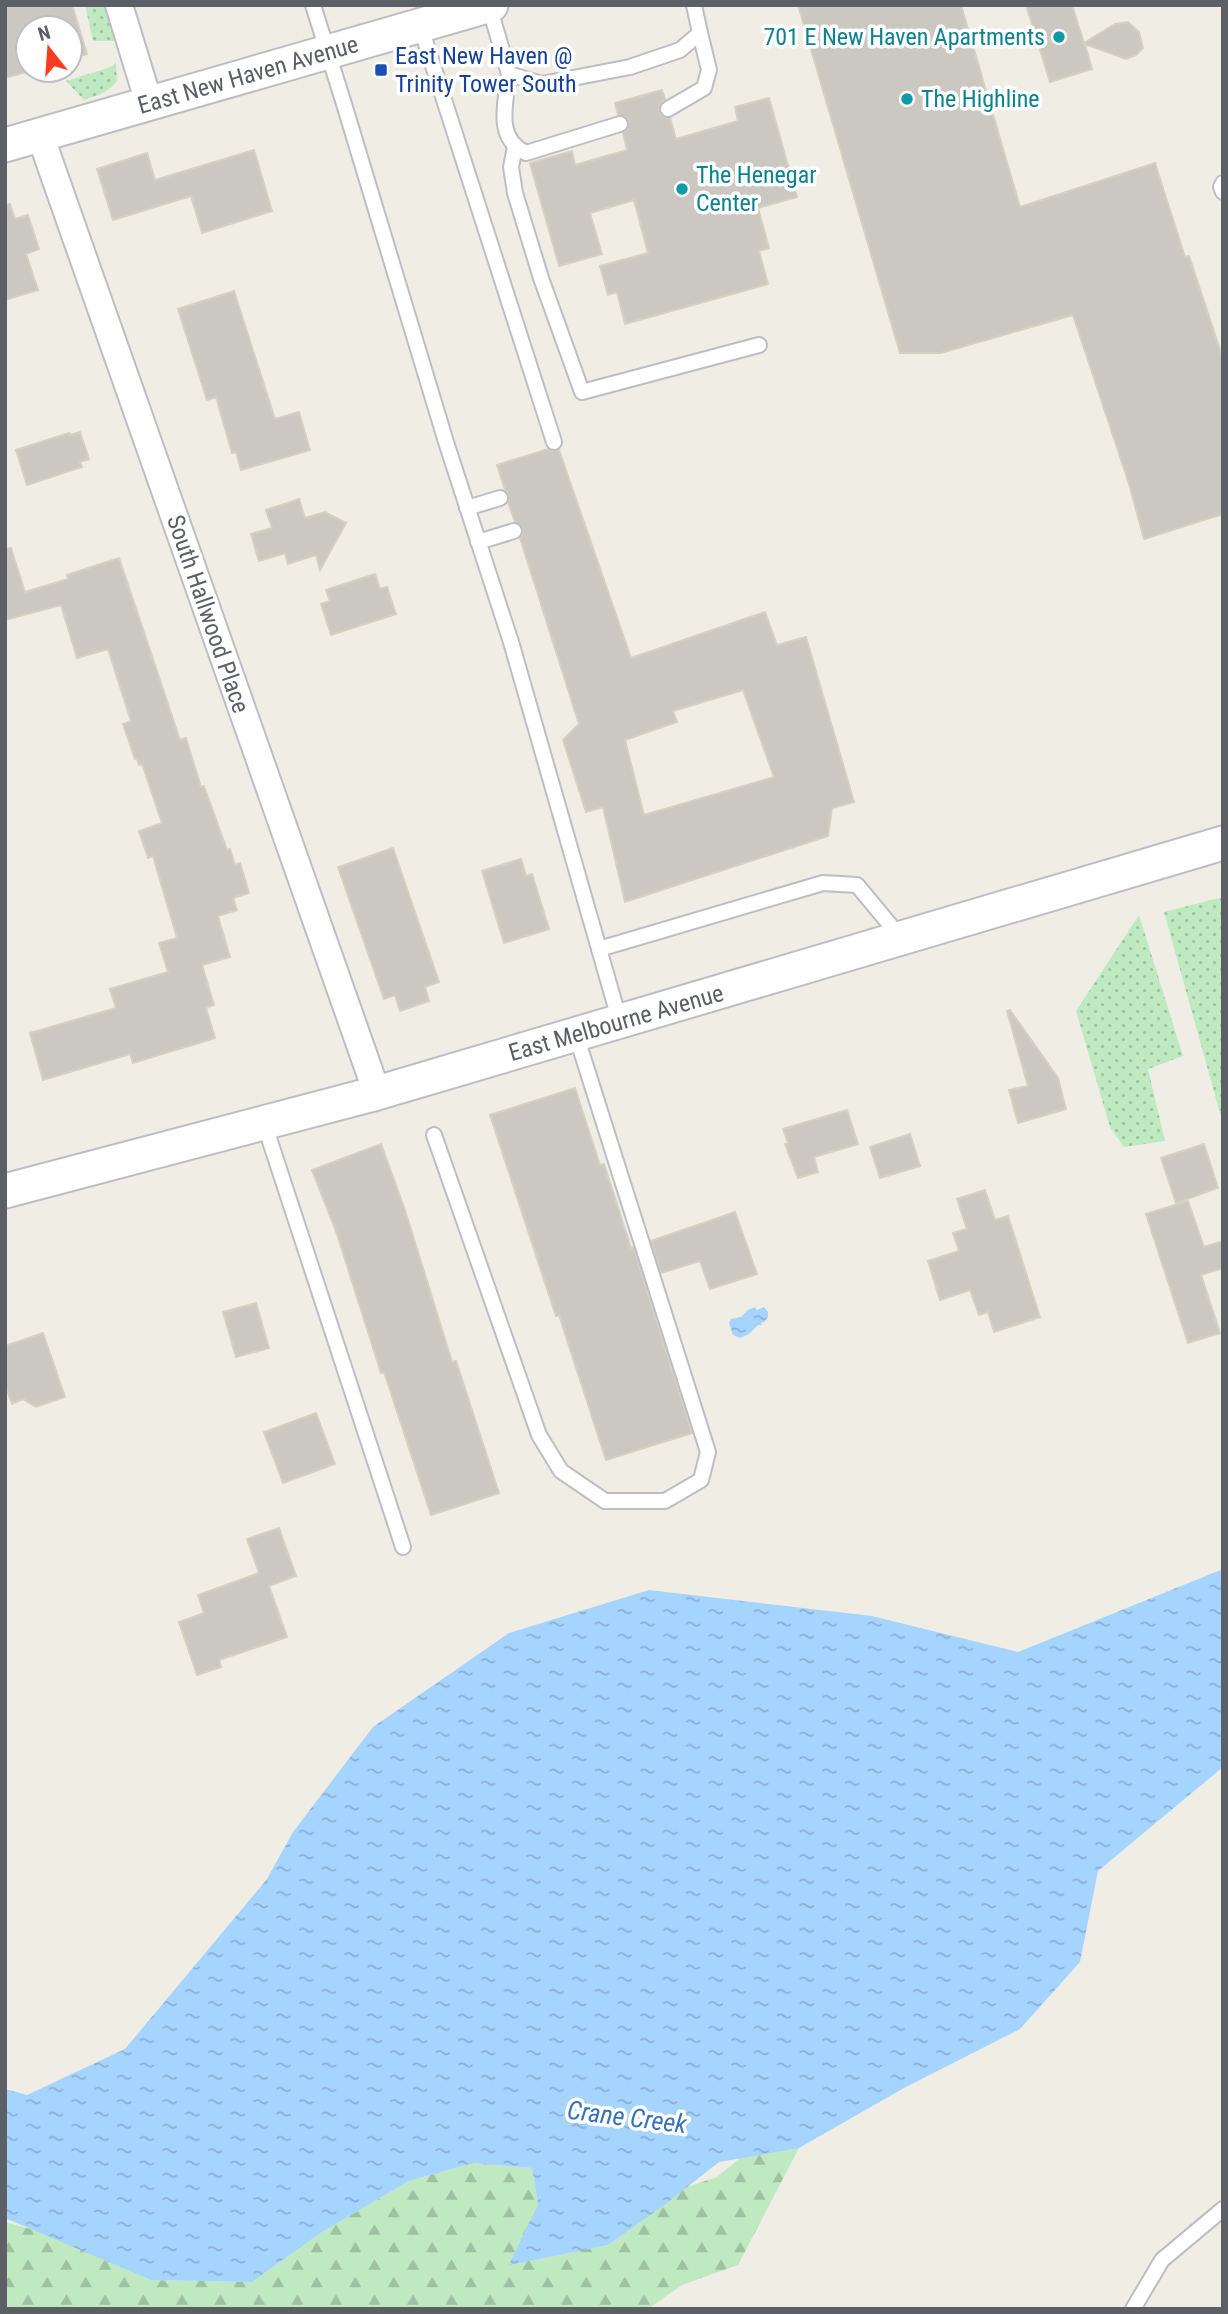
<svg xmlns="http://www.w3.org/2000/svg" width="1228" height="2314" viewBox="0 0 1228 2314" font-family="'Roboto Condensed',sans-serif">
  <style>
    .grass { fill: url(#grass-dots) }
    .forest { fill: url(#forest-firs) }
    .water { fill: url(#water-ripples) }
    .building { fill: #cbc8c1; stroke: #d5d0c2; stroke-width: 2; fill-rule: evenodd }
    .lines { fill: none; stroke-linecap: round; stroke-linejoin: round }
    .service-casing { stroke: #bcbec4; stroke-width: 18 }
    .minor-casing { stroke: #bcbec4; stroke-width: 30 }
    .tertiary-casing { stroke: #bcbec4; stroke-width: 37 }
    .service { stroke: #fff; stroke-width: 14 }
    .minor { stroke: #fff; stroke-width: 26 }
    .tertiary { stroke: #fff; stroke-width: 33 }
    .culture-dot { fill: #0f9aa8; stroke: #fff; stroke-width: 2.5 }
    .transit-dot { fill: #1a4fb4; stroke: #fff; stroke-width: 2.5 }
    .labels { text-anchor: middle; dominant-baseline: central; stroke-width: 7; stroke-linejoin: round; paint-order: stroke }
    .culture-label { font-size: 24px; fill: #0d838f; stroke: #fff; text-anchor: start }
    .transit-label { font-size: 24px; fill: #164399; stroke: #fff; text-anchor: start }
    .street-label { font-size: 24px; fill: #5c6066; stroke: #fff }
    .water-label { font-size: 26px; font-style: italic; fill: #3872bb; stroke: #fff }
  </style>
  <defs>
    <pattern id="grass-dots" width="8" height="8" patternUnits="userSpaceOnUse" patternTransform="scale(1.75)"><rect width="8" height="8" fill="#bfeac1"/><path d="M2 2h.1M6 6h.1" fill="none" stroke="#9ec1a1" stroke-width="1.8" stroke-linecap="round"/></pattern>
    <pattern id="forest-firs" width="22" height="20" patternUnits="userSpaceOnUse" patternTransform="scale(1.75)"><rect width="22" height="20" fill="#bfeac1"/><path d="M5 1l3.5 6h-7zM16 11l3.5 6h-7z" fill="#9ec1a1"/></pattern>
    <pattern id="water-ripples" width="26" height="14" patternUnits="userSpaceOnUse" patternTransform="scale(1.75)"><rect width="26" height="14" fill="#a5d4ff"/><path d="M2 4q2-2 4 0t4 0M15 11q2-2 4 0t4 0" fill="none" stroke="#8aafd2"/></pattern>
  </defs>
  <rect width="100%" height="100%" fill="#f0eee4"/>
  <g class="grass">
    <path d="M 85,5 L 106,5 L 117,41 L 93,41 Z"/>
    <path d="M 116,62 L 117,81 C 108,93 98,95 84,100 L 66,81 L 111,67 Z"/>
    <path d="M 1223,897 L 1223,1124 L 1164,912 Z"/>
    <path d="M 1139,915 L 1183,1056 L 1148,1069 L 1165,1141 L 1124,1147 L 1110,1127 L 1076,1011 Z"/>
  </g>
  <path class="forest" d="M 790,2129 L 799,2148 L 738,2265 L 682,2285 L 648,2309 L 5,2309 L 5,2222 L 35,2230 L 151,2280 L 252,2282 L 322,2232 L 409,2181 L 473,2163 L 532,2168 L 538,2204 L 510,2264 L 608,2245 L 687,2187 L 717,2177 L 758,2143 Z"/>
  <g class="water">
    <path d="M 755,1307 L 757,1310 L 764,1307 L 768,1312 L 768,1317 L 764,1322 L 761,1323 L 762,1325 L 758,1325 L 749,1334 L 740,1338 L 733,1335 L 729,1323 L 731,1319 L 741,1317 L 748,1310 Z"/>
    <path d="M 1223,1569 L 1223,1767 L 1098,1871 L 1080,1962 L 1020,2029 L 904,2088 L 799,2148 L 719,2162 L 667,2203 L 608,2245 L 509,2265 L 538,2204 L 532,2168 L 473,2163 L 409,2181 L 322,2232 L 252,2282 L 151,2280 L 5,2218 L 5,2089 L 27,2095 L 125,2049 L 267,1879 L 293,1832 L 373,1727 L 509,1633 L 649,1590 L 872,1616 L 1018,1652 Z"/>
  </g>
  <g class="building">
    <path d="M 5,5 L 72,5 L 87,54 L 70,59 L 70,28 L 28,28 L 28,70 L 33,70 L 5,78 Z"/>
    <path d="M 798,5 L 961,5 L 1020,207 L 1155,163 L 1185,257 L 1189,256 L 1223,359 L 1223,514 L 1144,539 L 1129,484 L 1073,315 L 941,353 L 900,353 Z"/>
    <path d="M 1026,5 L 1072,5 L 1084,43 L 1115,24 L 1128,22 L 1139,32 L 1143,48 L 1136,55 L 1126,59 L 1085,44 L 1092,69 L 1050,82 Z"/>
    <path d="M 662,90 L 665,99 L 659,105 L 659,113 L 664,118 L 670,118 L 676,139 L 738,121 L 735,107 L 769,98 L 797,197 L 758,208 L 769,248 L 759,251 L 768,284 L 625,324 L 617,292 L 608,295 L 600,266 L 648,253 L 634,200 L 590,213 L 602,254 L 559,266 L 530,163 L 572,151 L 575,165 L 627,150 L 623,133 L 627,130 L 629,122 L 626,117 L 618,115 L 615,103 Z"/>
    <path d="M 254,150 L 272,211 L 202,233 L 191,196 L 113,220 L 97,169 L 147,153 L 155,180 Z"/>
    <path d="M 10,204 L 15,219 L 28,215 L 39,249 L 26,254 L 38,290 L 5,300 L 5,205 Z"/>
    <path d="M 234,291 L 275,419 L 299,412 L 310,450 L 241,470 L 236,452 L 232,453 L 216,397 L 207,400 L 178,309 Z"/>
    <path d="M 80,432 L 89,459 L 80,462 L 82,467 L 27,485 L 16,450 L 69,433 L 70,435 Z"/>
    <path d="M 548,449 L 553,451 L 559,450 L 631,658 L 765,612 L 777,645 L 806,637 L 854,802 L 832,808 L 828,836 L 625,902 L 603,807 L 586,812 L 563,740 L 579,724 L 520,538 L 523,534 L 523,528 L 515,522 L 508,502 L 509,495 L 505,490 L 497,465 ZM 743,690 L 774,777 L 644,815 L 625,740 L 677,722 L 673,711 Z"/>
    <path d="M 299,499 L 305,518 L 325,512 L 346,523 L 320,570 L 316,555 L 288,564 L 285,553 L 259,561 L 251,534 L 272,528 L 266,510 Z"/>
    <path d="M 11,548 L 25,592 L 68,579 L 67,575 L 119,558 L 180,740 L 186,738 L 201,787 L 204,786 L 227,850 L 230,849 L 235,865 L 240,863 L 249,893 L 233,898 L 237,910 L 218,916 L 230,957 L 202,965 L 214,1005 L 206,1008 L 215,1038 L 133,1063 L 130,1054 L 43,1080 L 30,1033 L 116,1008 L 110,989 L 168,972 L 159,943 L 177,938 L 153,856 L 148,858 L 139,831 L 162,823 L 142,764 L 139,765 L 137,759 L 135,759 L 123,724 L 131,721 L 108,649 L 77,658 L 61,605 L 5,620 L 5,549 Z"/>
    <path d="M 375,574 L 380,589 L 387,587 L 396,614 L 331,635 L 321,604 L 330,601 L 326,590 Z"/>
    <path d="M 393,848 L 439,982 L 425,987 L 429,1001 L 400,1011 L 395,995 L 384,999 L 338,867 Z"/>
    <path d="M 521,859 L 526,876 L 532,874 L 549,929 L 504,943 L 482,871 Z"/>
    <path d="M 1010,1010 L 1058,1078 L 1066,1109 L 1018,1123 L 1009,1090 L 1028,1086 L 1007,1011 Z"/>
    <path d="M 575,1088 L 600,1165 L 604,1164 L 631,1248 L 633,1247 L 692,1433 L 606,1460 L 559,1315 L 556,1316 L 490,1115 Z"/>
    <path d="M 847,1110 L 858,1144 L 814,1157 L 818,1172 L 798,1178 L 785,1144 L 788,1143 L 783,1129 Z"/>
    <path d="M 910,1134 L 920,1166 L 880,1178 L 870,1147 Z"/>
    <path d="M 381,1144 L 405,1210 L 452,1362 L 456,1361 L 499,1493 L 431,1515 L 384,1372 L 381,1373 L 337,1234 L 312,1170 Z"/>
    <path d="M 1204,1144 L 1218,1188 L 1176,1203 L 1161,1158 Z"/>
    <path d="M 985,1190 L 995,1220 L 1008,1216 L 1040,1317 L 994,1332 L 988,1312 L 979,1315 L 970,1290 L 940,1300 L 928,1261 L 959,1251 L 953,1233 L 967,1229 L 957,1199 Z"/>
    <path d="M 1188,1201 L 1204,1247 L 1223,1241 L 1223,1268 L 1201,1275 L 1220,1333 L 1188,1343 L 1146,1214 Z"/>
    <path d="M 735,1212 L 757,1274 L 710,1289 L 700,1261 L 661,1273 L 651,1241 Z"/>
    <path d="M 256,1303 L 269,1348 L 236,1357 L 223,1312 Z"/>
    <path d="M 43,1333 L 65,1397 L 36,1407 L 23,1399 L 12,1404 L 5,1385 L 5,1346 Z"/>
    <path d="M 316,1413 L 335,1464 L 283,1483 L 264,1432 Z"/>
    <path d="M 279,1528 L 296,1576 L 269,1586 L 287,1637 L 219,1660 L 221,1667 L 197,1675 L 179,1622 L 204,1613 L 198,1595 L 259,1573 L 247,1539 Z"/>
  </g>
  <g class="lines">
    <g class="service-casing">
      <g id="service">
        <path d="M 313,5 L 344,104 L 446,442 L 511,642 L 620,1022"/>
        <path d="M 489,6 L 509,74 L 542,84 L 630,67 L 680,50 L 700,33 L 694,5"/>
        <path d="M 420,25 L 554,442"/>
        <path d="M 509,74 C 506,102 494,138 526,153 L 620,124"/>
        <path d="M 668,109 L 704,88 L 709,70 L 700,33"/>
        <path d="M 515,147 L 511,167 L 515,193 L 541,278 L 582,392 L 759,345"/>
        <path d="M 1223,183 L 1221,187 L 1223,192"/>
        <path d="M 467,508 L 500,498"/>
        <path d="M 478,542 L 514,531"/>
        <path d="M 599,949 L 823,883 L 857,885 L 901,938"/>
        <path d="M 264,1123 L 403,1547"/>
        <path d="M 434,1135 L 539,1435 L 561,1471 L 605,1501 L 665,1501 L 701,1480 L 708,1452 L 576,1035"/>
        <path d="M 1133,2309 L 1162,2260 L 1223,2209"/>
      </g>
    </g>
    <g class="minor-casing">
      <g id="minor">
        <path d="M 119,5 L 149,103"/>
        <path d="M 40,135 L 377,1093"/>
      </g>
    </g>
    <g class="tertiary-casing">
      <g id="tertiary">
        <path d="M 5,145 L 491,5"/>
        <path d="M 5,1191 L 377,1093 L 1223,843"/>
      </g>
    </g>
    <use href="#service" class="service"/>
    <use href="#minor" class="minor"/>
    <use href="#tertiary" class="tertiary"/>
  </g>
  <g class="culture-dot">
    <circle cx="1059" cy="37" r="7"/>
    <circle cx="907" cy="99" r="7"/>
    <circle cx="682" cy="189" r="7"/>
  </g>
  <rect class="transit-dot" x="374" y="63" width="14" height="14" rx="3.5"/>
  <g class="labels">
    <g class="culture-label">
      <text x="1045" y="37" text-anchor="end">701 E New Haven Apartments</text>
      <text x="921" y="99">The Highline</text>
      <text x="696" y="175">The Henegar<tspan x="696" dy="28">Center</tspan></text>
    </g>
    <g class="transit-label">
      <text x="395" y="56">East New Haven @<tspan x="395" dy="28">Trinity Tower South</tspan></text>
    </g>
    <g class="street-label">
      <text transform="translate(248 75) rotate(-16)">East New Haven Avenue</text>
      <text transform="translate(208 614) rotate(71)">South Hallwood Place</text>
      <text transform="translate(616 1023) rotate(-16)">East Melbourne Avenue</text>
    </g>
    <g class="water-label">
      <text transform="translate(627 2117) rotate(7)">Crane Creek</text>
    </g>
  </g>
  <rect width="1228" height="2314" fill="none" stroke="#5c6066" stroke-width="14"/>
  <g transform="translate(49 49) rotate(343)"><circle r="33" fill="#ffffff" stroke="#bebfc2" stroke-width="2"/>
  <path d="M0-5L12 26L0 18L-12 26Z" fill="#f83c22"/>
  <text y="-10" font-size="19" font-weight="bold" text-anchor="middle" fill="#5c6066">N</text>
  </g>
</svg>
